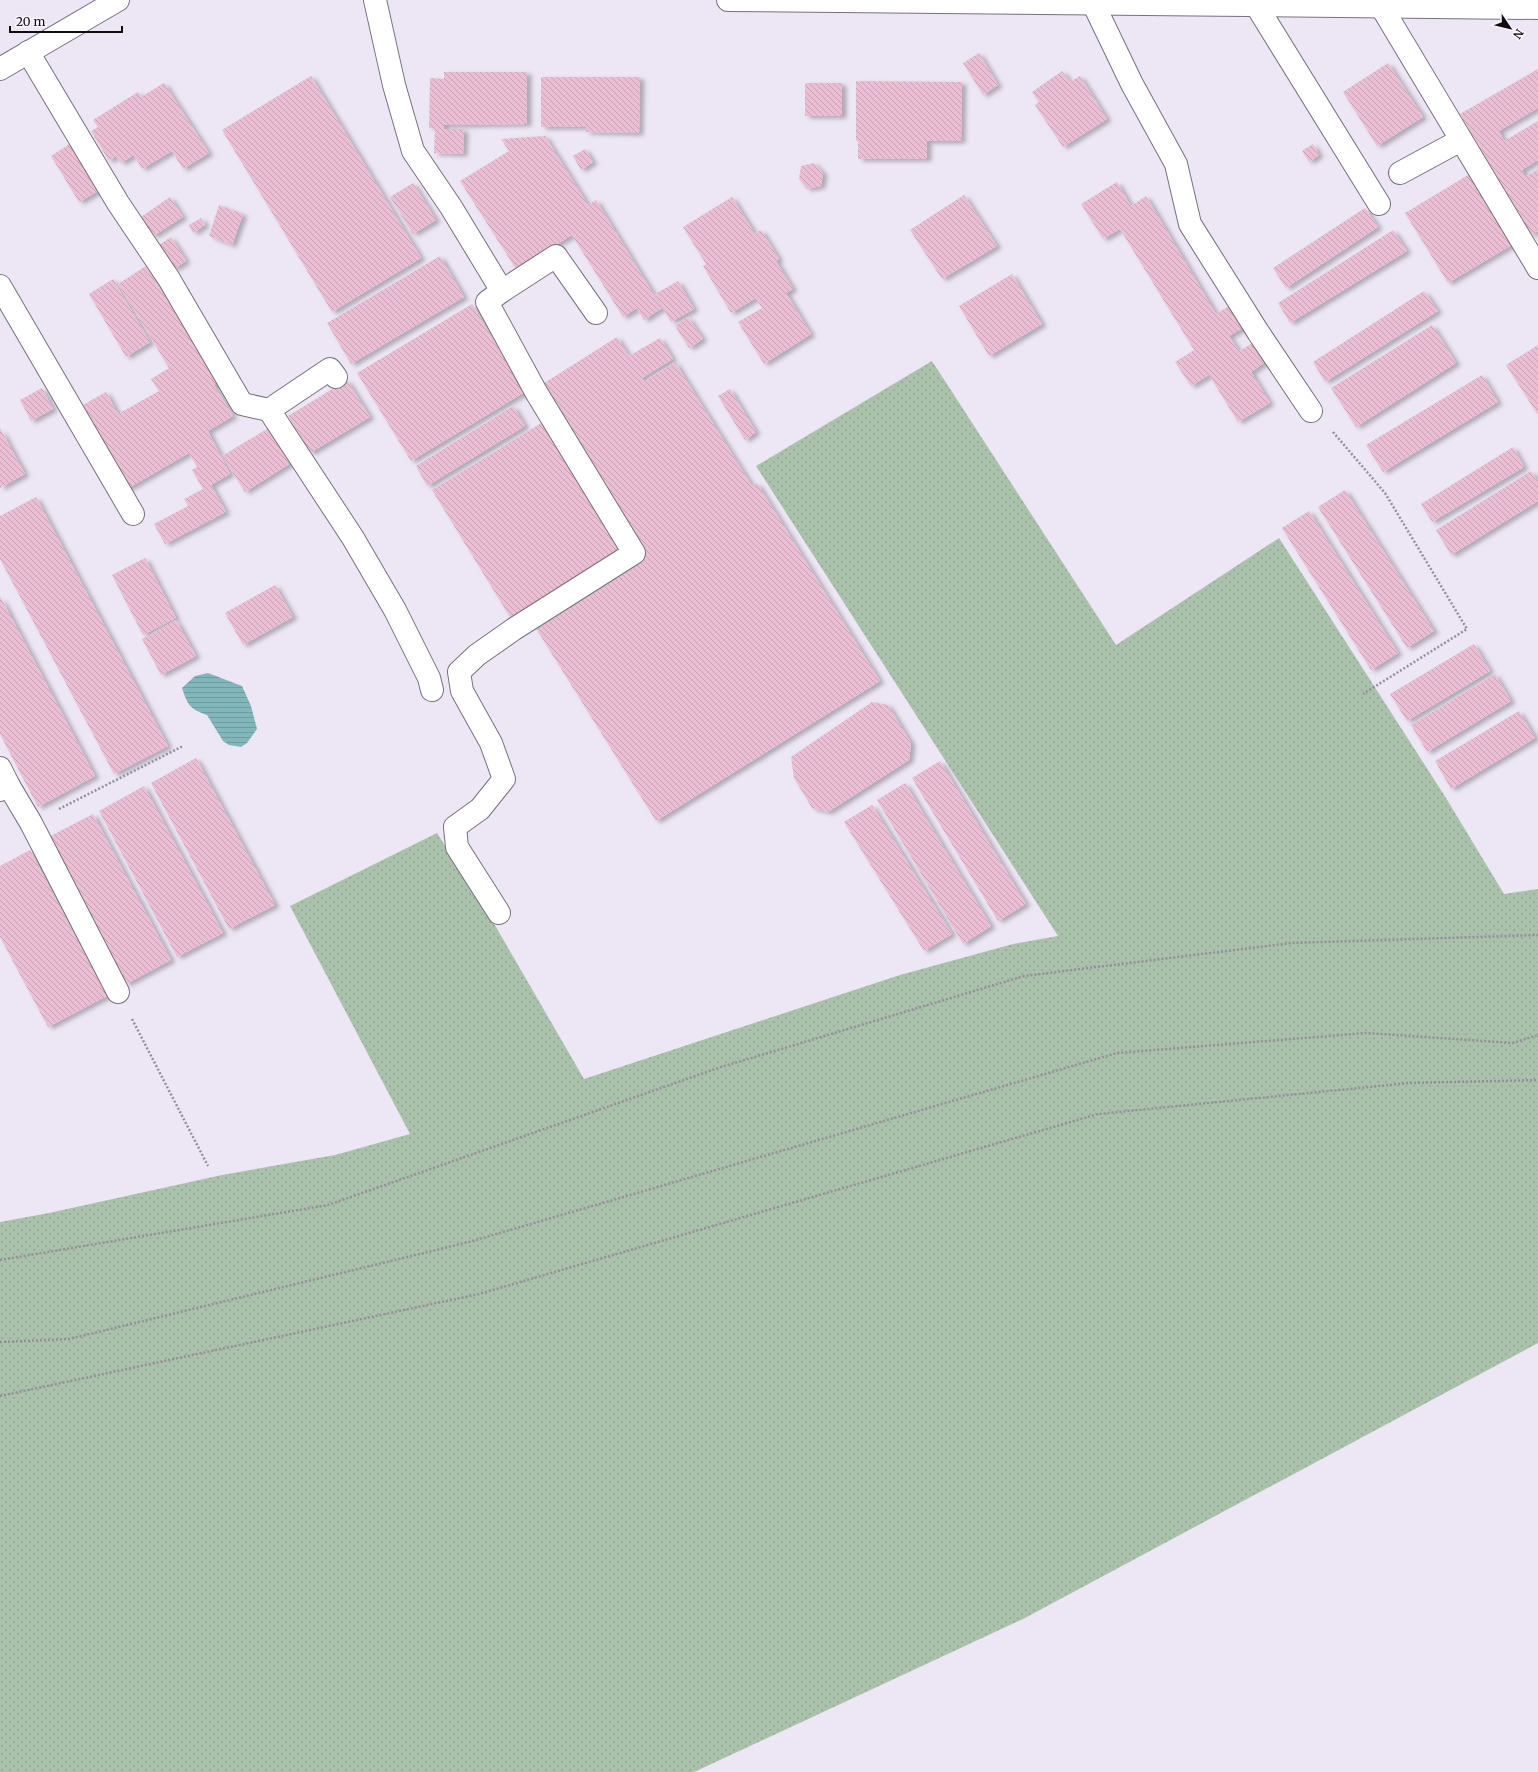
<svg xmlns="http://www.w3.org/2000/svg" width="1538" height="1772" viewBox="0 0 1538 1772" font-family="Merriweather,serif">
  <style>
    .grass { fill: url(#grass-dots) }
    .water { fill: url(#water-rules) }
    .building { fill: url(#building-back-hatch); filter: url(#shadow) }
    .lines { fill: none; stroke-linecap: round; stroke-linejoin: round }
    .minor-casing { stroke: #78717d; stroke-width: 24 }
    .path { stroke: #958f99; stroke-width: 2.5; stroke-dasharray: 2 2; stroke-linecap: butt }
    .minor { stroke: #fff; stroke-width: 22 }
  </style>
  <defs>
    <pattern id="grass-dots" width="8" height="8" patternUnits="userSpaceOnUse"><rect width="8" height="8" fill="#aac2ab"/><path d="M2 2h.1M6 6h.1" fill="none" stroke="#91a692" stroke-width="1.8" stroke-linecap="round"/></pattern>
    <pattern id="water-rules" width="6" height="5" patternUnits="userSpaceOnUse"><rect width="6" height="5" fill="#81b7bb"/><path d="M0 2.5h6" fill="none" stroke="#6e9ca0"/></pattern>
    <pattern id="building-back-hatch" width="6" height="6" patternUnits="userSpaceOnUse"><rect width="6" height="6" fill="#eabed3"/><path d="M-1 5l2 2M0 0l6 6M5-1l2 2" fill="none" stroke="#c8a2b4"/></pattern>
    <filter id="shadow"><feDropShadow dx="4.5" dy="2.5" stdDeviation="2" flood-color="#0004"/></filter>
  </defs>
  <rect width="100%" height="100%" fill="#ede6f4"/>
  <path class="grass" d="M 932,361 L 1116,645 L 1279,538 L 1446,798 L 1504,894 L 1538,889 L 1538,1343 L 1023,1619 L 694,1772 L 0,1772 L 0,1222 L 49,1213 L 222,1175 L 335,1155 L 410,1134 L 290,906 L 437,833 L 496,927 L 584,1079 L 900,975 L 1013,944 L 1058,936 L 756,466 Z"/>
  <path class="water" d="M 208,673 L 242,686 L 251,706 L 257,729 L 247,743 L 241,747 L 229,745 L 223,741 L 207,715 C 190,709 188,706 182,688 L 195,676 Z"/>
  <g class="building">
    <path d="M 979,53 L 998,85 L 983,95 L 963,63 Z"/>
    <path d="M 1388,63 L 1423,117 L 1377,146 L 1343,92 Z"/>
    <path d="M 1538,69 L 1538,108 L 1499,131 L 1504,141 L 1538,121 L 1538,160 L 1522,170 L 1525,177 L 1538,169 L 1538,231 L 1531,235 L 1460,114 Z"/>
    <path d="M 1062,71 L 1070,82 L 1080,76 L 1107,119 L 1063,147 L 1035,105 L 1039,102 L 1032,92 Z"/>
    <path d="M 444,72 L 527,72 L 527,124 L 444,125 L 444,129 L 464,129 L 463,154 L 434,153 L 435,129 L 429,128 L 430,78 L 444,79 Z"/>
    <path d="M 311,76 L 421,258 L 332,312 L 222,130 Z"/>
    <path d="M 541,77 L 640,77 L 639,133 L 586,132 L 586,127 L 541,127 Z"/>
    <path d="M 856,81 L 962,82 L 961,141 L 927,141 L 927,159 L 858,159 L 858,141 L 856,141 Z"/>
    <path d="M 164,83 L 209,153 L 183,169 L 172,151 L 142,169 L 134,155 L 121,163 L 116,156 L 109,161 L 91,131 L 98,127 L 93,120 L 138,92 L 141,97 Z"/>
    <rect x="805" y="83" width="37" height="33"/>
    <path d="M 545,136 L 588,205 L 596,200 L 662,308 L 644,320 L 637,308 L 623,317 L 572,235 L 516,269 L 460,181 L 509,151 L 501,139 Z"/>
    <path d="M 71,143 L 100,190 L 79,202 L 51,156 Z"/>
    <path d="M 1313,144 L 1319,155 L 1309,162 L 1302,151 Z"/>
    <path d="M 585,149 L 593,162 L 581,170 L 573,156 Z"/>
    <path d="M 814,163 L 823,173 L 821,186 L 807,189 L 799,179 L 801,166 Z"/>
    <path d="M 1473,172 L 1515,243 L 1448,283 L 1405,213 Z"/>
    <path d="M 1117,182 L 1131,206 L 1146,196 L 1216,314 L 1229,306 L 1243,328 L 1229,336 L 1239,351 L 1253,343 L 1264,363 L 1251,372 L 1270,403 L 1238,422 L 1209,375 L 1191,386 L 1175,362 L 1194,350 L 1120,229 L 1103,239 L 1081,204 Z"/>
    <path d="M 413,183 L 436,220 L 413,234 L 390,197 Z"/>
    <path d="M 964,195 L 997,246 L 942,279 L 910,230 Z"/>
    <path d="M 170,197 L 183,217 L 153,236 L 141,217 Z"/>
    <path d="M 732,197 L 755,234 L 761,230 L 779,259 L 776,261 L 793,289 L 786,293 L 811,334 L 764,364 L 738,322 L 762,308 L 756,298 L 731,313 L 703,266 L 706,264 L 683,227 Z"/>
    <path d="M 219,205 L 243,214 L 232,245 L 209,236 Z"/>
    <path d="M 1365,208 L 1378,227 L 1286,288 L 1273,268 Z"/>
    <path d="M 201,218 L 205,225 L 193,233 L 189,225 Z"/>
    <path d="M 1393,230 L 1407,251 L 1290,323 L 1278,303 Z"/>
    <path d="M 171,237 L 186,261 L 174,269 L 159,245 Z"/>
    <path d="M 440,256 L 464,297 L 351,364 L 327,323 Z"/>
    <path d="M 146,266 L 218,382 L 214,385 L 233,416 L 208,431 L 230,474 L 211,485 L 226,512 L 165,544 L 154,524 L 188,506 L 184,499 L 203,489 L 192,470 L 197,467 L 189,453 L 125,490 L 91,431 L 96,428 L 83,405 L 106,392 L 118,414 L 159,391 L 151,379 L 169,368 L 118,284 Z"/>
    <path d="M 1012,274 L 1042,324 L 989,356 L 959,306 Z"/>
    <path d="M 113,279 L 150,342 L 126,357 L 89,294 Z"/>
    <path d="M 678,281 L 694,309 L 671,322 L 655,294 Z"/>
    <path d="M 1424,291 L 1438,311 L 1325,382 L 1313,362 Z"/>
    <path d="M 472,304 L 525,392 L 411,461 L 357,373 Z"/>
    <path d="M 688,317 L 703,339 L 689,348 L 675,326 Z"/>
    <path d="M 1432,325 L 1456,363 L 1356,427 L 1331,388 Z"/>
    <path d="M 617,337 L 629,356 L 660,338 L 673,359 L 642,378 L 645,381 L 675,362 L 752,486 L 757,483 L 880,681 L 656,821 L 532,622 L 642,553 L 538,387 Z"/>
    <path d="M 1538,345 L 1538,415 L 1506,365 Z"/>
    <path d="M 1482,375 L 1498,402 L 1383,472 L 1366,445 Z"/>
    <path d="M 347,380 L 370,417 L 310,453 L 288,416 Z"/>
    <path d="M 42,388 L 53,409 L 31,421 L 20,400 Z"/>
    <path d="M 730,389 L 756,432 L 745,440 L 718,396 Z"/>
    <path d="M 513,406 L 525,426 L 427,486 L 416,466 Z"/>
    <path d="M 543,422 L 623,555 L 513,622 L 432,490 Z"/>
    <path d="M 272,426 L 294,461 L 245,492 L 222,456 Z"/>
    <path d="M 0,428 L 25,474 L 0,488 Z"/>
    <path d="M 1513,447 L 1524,467 L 1432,522 L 1421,504 Z"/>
    <path d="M 1531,471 L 1538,482 L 1538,501 L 1451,555 L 1436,530 Z"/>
    <path d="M 1345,490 L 1434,631 L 1407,648 L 1318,507 Z"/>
    <path d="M 36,497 L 168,746 L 114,774 L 0,559 L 0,516 Z"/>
    <path d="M 1309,511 L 1398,653 L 1371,670 L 1282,528 Z"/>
    <path d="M 145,558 L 176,618 L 143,635 L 112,575 Z"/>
    <path d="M 275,585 L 293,617 L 243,645 L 225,613 Z"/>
    <path d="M 0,596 L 95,776 L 38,807 L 0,734 Z"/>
    <path d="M 176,620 L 196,656 L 161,675 L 142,639 Z"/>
    <path d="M 1474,644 L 1490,671 L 1407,721 L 1390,694 Z"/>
    <path d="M 1495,674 L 1511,701 L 1427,752 L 1411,725 Z"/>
    <path d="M 872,702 L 888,705 L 911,743 L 909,760 L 828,812 L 812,808 L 794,778 L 791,757 Z"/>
    <path d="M 1519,711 L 1535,738 L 1451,789 L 1435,761 Z"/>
    <path d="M 196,758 L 275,905 L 229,929 L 151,783 Z"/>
    <path d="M 940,761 L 1026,904 L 998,921 L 912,778 Z"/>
    <path d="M 905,783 L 991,926 L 963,944 L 877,800 Z"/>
    <path d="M 144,786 L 223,933 L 177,957 L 99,811 Z"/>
    <path d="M 872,805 L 952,934 L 924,951 L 844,822 Z"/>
    <path d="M 93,814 L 171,960 L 126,984 L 47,838 Z"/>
    <path d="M 30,850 L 107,996 L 48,1027 L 0,937 L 0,866 Z"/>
  </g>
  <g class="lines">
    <g class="minor-casing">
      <g id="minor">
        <path d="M 375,0 L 394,85 L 413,151 L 451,207 L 502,291 L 487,302 L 536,392 L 634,553 L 514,629 L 477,655 L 459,672 L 462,691 L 491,743 L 504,779 L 480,809 L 455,827 L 457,847 L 499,913"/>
        <path d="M 728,0 L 1538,8"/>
        <path d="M 1093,3 L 1132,84 L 1176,164 L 1190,224 L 1258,332 L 1311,411"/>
        <path d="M 1256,5 L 1379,204"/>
        <path d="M 1381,6 L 1538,268"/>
        <path d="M 28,52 L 118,203 L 169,279 L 242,404 L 269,410 L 353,538 L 395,610 L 429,678 L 432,690"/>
        <path d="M 0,69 L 118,0"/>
        <path d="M 1400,173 L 1461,140"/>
        <path d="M 0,286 L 133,514"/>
        <path d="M 502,291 L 556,256 L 596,313"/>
        <path d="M 269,410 L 330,369 L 336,377"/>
        <path d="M 0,768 L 9,786 L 0,790"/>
        <path d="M 9,786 L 31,823 L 118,992"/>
      </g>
    </g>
    <g class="path">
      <path d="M 1333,432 L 1385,493 L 1467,629 L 1363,694"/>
      <path d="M 59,809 L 183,746"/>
      <path d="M 132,1019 L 208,1166"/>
      <path d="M 0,1260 L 328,1205 L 718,1068 L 1024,976 L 1291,943 L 1538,935"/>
      <path d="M 0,1342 L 69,1339 L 469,1242 L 1117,1053 L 1366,1033 L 1513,1043 L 1538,1035"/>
      <path d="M 0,1396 L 479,1294 L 1098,1114 L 1409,1083 L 1538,1080"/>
    </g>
    <use href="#minor" class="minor"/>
  </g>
  <g transform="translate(1510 28) rotate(125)" stroke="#faf4ff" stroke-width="3" paint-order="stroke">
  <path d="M0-3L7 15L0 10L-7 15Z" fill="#100d11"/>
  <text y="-6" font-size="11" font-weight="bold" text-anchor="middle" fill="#100d11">N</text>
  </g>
  <path d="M10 26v6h112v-6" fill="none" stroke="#100d11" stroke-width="2"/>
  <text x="16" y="26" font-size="12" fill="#100d11" stroke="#faf4ff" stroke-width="3" paint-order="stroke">20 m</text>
</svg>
